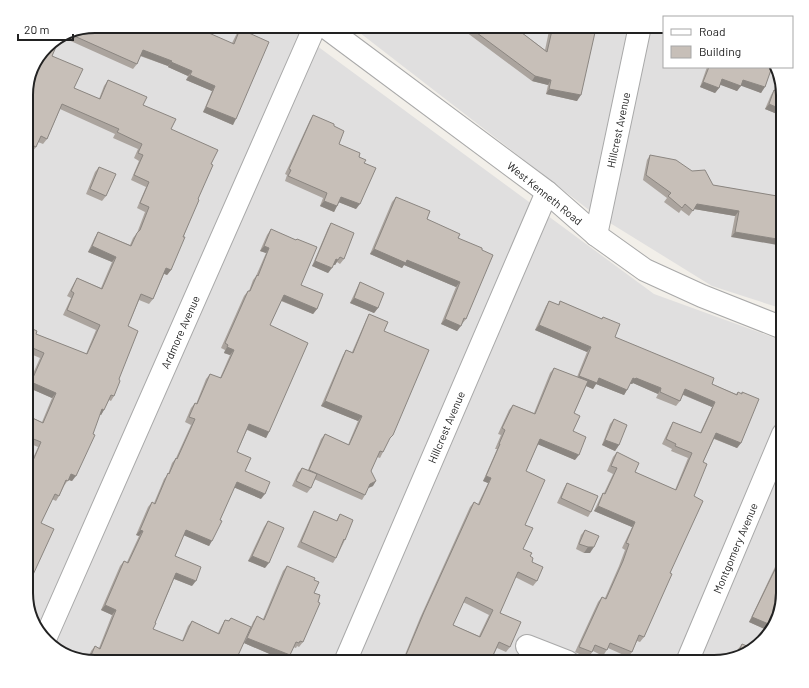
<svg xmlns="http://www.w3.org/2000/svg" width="809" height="688" viewBox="0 0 809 688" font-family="Barlow,sans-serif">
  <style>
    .residential { fill: #e0dfdf }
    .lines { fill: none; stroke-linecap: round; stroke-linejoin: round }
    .minor-casing { stroke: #a9a9a9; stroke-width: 24 }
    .minor { stroke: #fff; stroke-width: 22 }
    .wall { fill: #aba49e; fill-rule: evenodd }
    .shaded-wall { fill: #8b8681 }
    .building { fill: #c7bfb8; stroke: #8b8681; fill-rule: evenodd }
    .labels { text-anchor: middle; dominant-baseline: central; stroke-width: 3; stroke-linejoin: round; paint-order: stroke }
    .street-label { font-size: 11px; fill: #222; stroke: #fff }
    .rim { fill: none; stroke: #222; stroke-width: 2 }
  </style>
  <rect width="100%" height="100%" fill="#f2efe9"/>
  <g class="residential">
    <path d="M 95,26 L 290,26 L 654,294 L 783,341 L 783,593 L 766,639 L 740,657 L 714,662 L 95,662 L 49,645 L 33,623 L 26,597 L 26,90 L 33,65 L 49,43 Z"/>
    <path d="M 351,26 L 664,26 L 664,67 L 777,67 L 783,95 L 783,309 L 712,286 L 589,210 Z"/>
  </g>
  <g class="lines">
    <g class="minor-casing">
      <g id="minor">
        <path d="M 324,26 L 547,192 L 596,235 L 645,270 L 702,296 L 783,328"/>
        <path d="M 596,235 L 640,26"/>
        <path d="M 45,639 L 315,26"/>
        <path d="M 527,646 L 568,662"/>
        <path d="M 345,662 L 547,192"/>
        <path d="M 687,662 L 783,434"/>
      </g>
    </g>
    <use href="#minor" class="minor"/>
  </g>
  <g class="wall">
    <path d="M 95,26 L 232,43 L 236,35 L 240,29 L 233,125 L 203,112 L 212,91 L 186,80 L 188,76 L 168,67 L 168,66 L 140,56 L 137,64 L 133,69 L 64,38 Z"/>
    <path d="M 467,26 L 513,26 L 545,50 L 550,26 L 586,26 L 577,101 L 546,94 L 548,85 L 532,81 L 466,32 Z"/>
    <path d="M 52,56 L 74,88 L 99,99 L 104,86 L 108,80 L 143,105 L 211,164 L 171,270 L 167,275 L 164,274 L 153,299 L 149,304 L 139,300 L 128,326 L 119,379 L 114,396 L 111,401 L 109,400 L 101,415 L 100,414 L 72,481 L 68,480 L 64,486 L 59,496 L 56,501 L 52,499 L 41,523 L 26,590 L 28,469 L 38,447 L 26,442 L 26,415 L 42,422 L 52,398 L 27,387 L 40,358 L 26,352 L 26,326 L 36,334 L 86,354 L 96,330 L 63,315 L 71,298 L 67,296 L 74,283 L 77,278 L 101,288 L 112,262 L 88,252 L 95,237 L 98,232 L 130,245 L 133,238 L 137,233 L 145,212 L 137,208 L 146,187 L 131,180 L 139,161 L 134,158 L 138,149 L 113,138 L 115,134 L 60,109 L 47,139 L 43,144 L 38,142 L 36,147 L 32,152 L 31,151 L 29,154 L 26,153 L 26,90 L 32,77 L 30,76 Z"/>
    <path d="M 707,67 L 772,67 L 761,93 L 741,85 L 737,91 L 720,84 L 719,88 L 715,93 L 700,87 Z"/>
    <path d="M 774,90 L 783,95 L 783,114 L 782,116 L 765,109 L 771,95 Z"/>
    <path d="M 313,115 L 334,126 L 339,144 L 359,157 L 364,163 L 356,209 L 339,202 L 334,212 L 320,206 L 323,198 L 285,181 L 287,175 L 285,174 L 310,120 Z"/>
    <path d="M 650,155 L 713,185 L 783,197 L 731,237 L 735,216 L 694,209 L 689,216 L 681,210 L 679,213 L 664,202 L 667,198 L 643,180 L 647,160 Z"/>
    <path d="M 99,167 L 106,196 L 102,201 L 86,194 L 95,172 Z"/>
    <path d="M 396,197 L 427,219 L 458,238 L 482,250 L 466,319 L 462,324 L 462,323 L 457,331 L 441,324 L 456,287 L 404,265 L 402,268 L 370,254 L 392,202 Z"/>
    <path d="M 331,223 L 344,259 L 340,264 L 337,262 L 335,265 L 333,265 L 328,273 L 312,266 L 328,228 Z"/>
    <path d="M 271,229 L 301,285 L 317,309 L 313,314 L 281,301 L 270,325 L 269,432 L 266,438 L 247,430 L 237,452 L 245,471 L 261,499 L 234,487 L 209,546 L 184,535 L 175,556 L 192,586 L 174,579 L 155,623 L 153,629 L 182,641 L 188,626 L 192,621 L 218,633 L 222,625 L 225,620 L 228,621 L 231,618 L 251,627 L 95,662 L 88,659 L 91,651 L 95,646 L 99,648 L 112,615 L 101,610 L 120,566 L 124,561 L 127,562 L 139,536 L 136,535 L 148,507 L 152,502 L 154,503 L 164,479 L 168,474 L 172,463 L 176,458 L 191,425 L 185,422 L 191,408 L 195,403 L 196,404 L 206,379 L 210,374 L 220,378 L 230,355 L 224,353 L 225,350 L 221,348 L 244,296 L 248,291 L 249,291 L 253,280 L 256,276 L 266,253 L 260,251 L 267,235 Z"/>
    <path d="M 360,282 L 378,308 L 374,313 L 350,303 L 357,288 Z"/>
    <path d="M 549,301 L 558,305 L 560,301 L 601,319 L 603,317 L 615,337 L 712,384 L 736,394 L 738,392 L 741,443 L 737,448 L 714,439 L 703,462 L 670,573 L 644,637 L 640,642 L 637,641 L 632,652 L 628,657 L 608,648 L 603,656 L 593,651 L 588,658 L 575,652 L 598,602 L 602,597 L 605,598 L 619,566 L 625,550 L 622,548 L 632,527 L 594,511 L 600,498 L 603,493 L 604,493 L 613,474 L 607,471 L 613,457 L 617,452 L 635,472 L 675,490 L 688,458 L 671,451 L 672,449 L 662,444 L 670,427 L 673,422 L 700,433 L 712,407 L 683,395 L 680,401 L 676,406 L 656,398 L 658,394 L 633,383 L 632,384 L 630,384 L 624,395 L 596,384 L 593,389 L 586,386 L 574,413 L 573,431 L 575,460 L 538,444 L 526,471 L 525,525 L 523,549 L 530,556 L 532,562 L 537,581 L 533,586 L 515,577 L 500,613 L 510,647 L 506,652 L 497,648 L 490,662 L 402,662 L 420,618 L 470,507 L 474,502 L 478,504 L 488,483 L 483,481 L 497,449 L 495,449 L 501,435 L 498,434 L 509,410 L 513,405 L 534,413 L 550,373 L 554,368 L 577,377 L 587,352 L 535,330 L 546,306 ZM 463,602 L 489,615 L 479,636 L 453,625 Z"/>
    <path d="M 369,314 L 384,331 L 388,441 L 383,452 L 380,458 L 377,457 L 371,471 L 373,486 L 368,488 L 365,495 L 362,500 L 314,479 L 311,488 L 307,493 L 292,486 L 298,473 L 302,468 L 308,470 L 321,439 L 325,434 L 348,445 L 358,421 L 321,406 L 343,355 L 346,350 L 352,352 L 366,320 Z"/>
    <path d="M 614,419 L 619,445 L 615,451 L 602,445 L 610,424 Z"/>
    <path d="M 567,483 L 591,512 L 588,517 L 557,503 L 564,488 Z"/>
    <path d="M 314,511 L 336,521 L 340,514 L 345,540 L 336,558 L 333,563 L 297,547 L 311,516 Z"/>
    <path d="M 268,521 L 265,568 L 248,561 L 264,527 Z"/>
    <path d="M 585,530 L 590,553 L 584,553 L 576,549 L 581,535 Z"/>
    <path d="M 783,550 L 783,593 L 766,639 L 764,640 L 769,631 L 749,622 Z"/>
    <path d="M 287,566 L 314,580 L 314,593 L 303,642 L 299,647 L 297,646 L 296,648 L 293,647 L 286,661 L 244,643 L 253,622 L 257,616 L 263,619 L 283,571 Z"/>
    <path d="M 742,644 L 740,657 L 734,658 L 738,649 Z"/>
  </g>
  <g class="shaded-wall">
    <path d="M 143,50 L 172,61 L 168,66 L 139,55 Z"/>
    <path d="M 171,62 L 192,71 L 188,76 L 168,67 Z"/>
    <path d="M 32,70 L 35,72 L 32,77 L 30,76 Z"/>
    <path d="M 190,75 L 215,86 L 212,91 L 186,80 Z"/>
    <path d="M 535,76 L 551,80 L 548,85 L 532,81 Z"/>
    <path d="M 722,79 L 741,86 L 737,91 L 718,84 Z"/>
    <path d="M 743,80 L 765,87 L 761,93 L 739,85 Z"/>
    <path d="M 703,82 L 719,88 L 715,93 L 700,87 Z"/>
    <path d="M 549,89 L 581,95 L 577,101 L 546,94 Z"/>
    <path d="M 769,104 L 783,110 L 783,114 L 782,116 L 765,109 Z"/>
    <path d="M 206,107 L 236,119 L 233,125 L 203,112 Z"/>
    <path d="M 341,197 L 360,204 L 356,209 L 338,202 Z"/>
    <path d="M 324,201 L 337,206 L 334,212 L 320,206 Z"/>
    <path d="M 697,204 L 739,211 L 735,216 L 694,209 Z"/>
    <path d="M 735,232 L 783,240 L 783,246 L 731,237 Z"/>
    <path d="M 92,246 L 116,257 L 112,262 L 88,252 Z"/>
    <path d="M 264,246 L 269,248 L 266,253 L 260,251 Z"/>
    <path d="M 374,249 L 407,260 L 460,282 L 456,287 L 404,265 L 402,268 L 370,254 Z"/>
    <path d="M 336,259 L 338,260 L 335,265 L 332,264 Z"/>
    <path d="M 315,261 L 332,268 L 328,273 L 312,266 Z"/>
    <path d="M 166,268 L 171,270 L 167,275 L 163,273 Z"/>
    <path d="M 284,295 L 317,309 L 313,314 L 280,300 Z"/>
    <path d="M 354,298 L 378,308 L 374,313 L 350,303 Z"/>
    <path d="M 445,319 L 461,326 L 457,331 L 441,324 Z"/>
    <path d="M 539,325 L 591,347 L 587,352 L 535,330 Z"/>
    <path d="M 227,347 L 234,350 L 230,355 L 224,353 Z"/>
    <path d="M 579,376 L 599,378 L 627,390 L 624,395 L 596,384 L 593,389 L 575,381 Z"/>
    <path d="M 633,378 L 636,378 L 661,388 L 658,394 L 633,383 L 632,384 L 629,383 Z"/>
    <path d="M 31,382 L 56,393 L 52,398 L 27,387 Z"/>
    <path d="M 685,389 L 715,402 L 712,407 L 682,394 Z"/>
    <path d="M 325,401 L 362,416 L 358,421 L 321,406 Z"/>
    <path d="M 102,409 L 104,410 L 101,415 L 98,414 Z"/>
    <path d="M 249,424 L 269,432 L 266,438 L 246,429 Z"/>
    <path d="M 716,433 L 741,443 L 737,448 L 713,438 Z"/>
    <path d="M 540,439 L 579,455 L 575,460 L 537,444 Z"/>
    <path d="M 605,440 L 619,445 L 615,451 L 602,445 Z"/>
    <path d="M 71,474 L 76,476 L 72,481 L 67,479 Z"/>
    <path d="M 486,476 L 491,478 L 488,483 L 483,481 Z"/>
    <path d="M 376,481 L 373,486 L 366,489 L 370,484 Z"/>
    <path d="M 237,482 L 265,494 L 261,499 L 233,487 Z"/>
    <path d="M 598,506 L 635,522 L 632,527 L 594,511 Z"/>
    <path d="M 140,530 L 143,531 L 139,536 L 136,535 Z"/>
    <path d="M 186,530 L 212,541 L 209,546 L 183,535 Z"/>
    <path d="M 588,547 L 594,547 L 590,553 L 584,553 Z"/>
    <path d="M 252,556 L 269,563 L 265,568 L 248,561 Z"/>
    <path d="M 176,573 L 196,581 L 192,586 L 172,578 Z"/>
    <path d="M 105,605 L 116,610 L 112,615 L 101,610 Z"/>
    <path d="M 752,617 L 771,625 L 769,631 L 749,622 Z"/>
    <path d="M 247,638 L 290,655 L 286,661 L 244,643 Z"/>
    <path d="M 162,657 L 173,662 L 159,662 Z"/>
  </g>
  <g class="building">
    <path d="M 95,26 L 193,26 L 234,44 L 240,29 L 269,42 L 236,119 L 206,107 L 215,86 L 190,75 L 192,71 L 171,62 L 172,61 L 143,50 L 137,64 L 72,35 Z"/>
    <path d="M 470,26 L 513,26 L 547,52 L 553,26 L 586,26 L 596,28 L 581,95 L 549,89 L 551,80 L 535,76 L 469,27 Z"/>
    <path d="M 59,40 L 52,56 L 83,69 L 74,88 L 100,99 L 108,80 L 147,97 L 143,105 L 176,119 L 171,129 L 218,150 L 211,164 L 213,165 L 198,199 L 199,200 L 183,237 L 185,237 L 171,270 L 166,268 L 153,299 L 141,294 L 128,326 L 138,331 L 119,379 L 120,381 L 114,396 L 111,395 L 104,410 L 102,409 L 93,434 L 95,435 L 76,476 L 71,474 L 68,481 L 66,480 L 59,496 L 55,494 L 41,523 L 54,529 L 26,590 L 26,470 L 27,469 L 29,470 L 41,442 L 26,436 L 26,415 L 43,423 L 56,393 L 31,382 L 44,353 L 26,345 L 26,326 L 37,331 L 36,334 L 87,354 L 100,325 L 67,310 L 74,293 L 71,291 L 77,278 L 102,289 L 116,257 L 92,246 L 98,232 L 131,246 L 137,233 L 140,230 L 149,207 L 140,203 L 149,182 L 134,175 L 143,155 L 138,153 L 142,144 L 117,132 L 119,129 L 62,104 L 47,139 L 41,136 L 36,147 L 34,146 L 32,149 L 26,147 L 26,93 L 35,72 L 32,70 L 33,65 L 49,43 Z"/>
    <path d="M 709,67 L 772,67 L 765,87 L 743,80 L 741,86 L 722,79 L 719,88 L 703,82 Z"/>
    <path d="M 774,90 L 782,93 L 783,110 L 769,104 Z"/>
    <path d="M 313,115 L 334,124 L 334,126 L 344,131 L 339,144 L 360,153 L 359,157 L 366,160 L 364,163 L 376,168 L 360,204 L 341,197 L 337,206 L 324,201 L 327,193 L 288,176 L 291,170 L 289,169 Z"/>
    <path d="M 650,155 L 676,160 L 692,171 L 705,170 L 713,185 L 783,197 L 783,240 L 735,232 L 739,211 L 697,204 L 693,211 L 685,204 L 682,208 L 668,196 L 671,193 L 646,175 Z"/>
    <path d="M 99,167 L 116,174 L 106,196 L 90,189 Z"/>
    <path d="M 396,197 L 430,211 L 427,219 L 460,234 L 458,238 L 482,248 L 482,250 L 493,255 L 466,319 L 464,318 L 461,326 L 445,319 L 460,282 L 407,260 L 406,263 L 374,249 Z"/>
    <path d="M 26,207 L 30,209 L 28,213 L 30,213 L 26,222 Z"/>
    <path d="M 331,223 L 354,233 L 344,259 L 340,257 L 338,260 L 336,259 L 332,268 L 315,261 Z"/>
    <path d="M 271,229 L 296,240 L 297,239 L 317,247 L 301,285 L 323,294 L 317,309 L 284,295 L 270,325 L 308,343 L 269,432 L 249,424 L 237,452 L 251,458 L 245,471 L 270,482 L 265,494 L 237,482 L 220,520 L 222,521 L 212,541 L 186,530 L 175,556 L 201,567 L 196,581 L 176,573 L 155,623 L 156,623 L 153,629 L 183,641 L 192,621 L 219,634 L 225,620 L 229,621 L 231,618 L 251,627 L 235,662 L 173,662 L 162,657 L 160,662 L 122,662 L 121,661 L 120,662 L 95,662 L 89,660 L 95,646 L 100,649 L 116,610 L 105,605 L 124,561 L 128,563 L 143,531 L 140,530 L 152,502 L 155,504 L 168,473 L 169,474 L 176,458 L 177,459 L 195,419 L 189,417 L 195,403 L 197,404 L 210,374 L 221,378 L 234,350 L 227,347 L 228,345 L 225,343 L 248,291 L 250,291 L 257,275 L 258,276 L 269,248 L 264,246 Z"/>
    <path d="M 360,282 L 384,293 L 378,308 L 354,298 Z"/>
    <path d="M 549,301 L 559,305 L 560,301 L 602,319 L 603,317 L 620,324 L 615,337 L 714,378 L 712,384 L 737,395 L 738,392 L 742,394 L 742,392 L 759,399 L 741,443 L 716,433 L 703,462 L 707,464 L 694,496 L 703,501 L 670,573 L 672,574 L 644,637 L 639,635 L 632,652 L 610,643 L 607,650 L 595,645 L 592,652 L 579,647 L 602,597 L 606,599 L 623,561 L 629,544 L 626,543 L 635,522 L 598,506 L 603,493 L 605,494 L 617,468 L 611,466 L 617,452 L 639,463 L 635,472 L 676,490 L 692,453 L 675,446 L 676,444 L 666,439 L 673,422 L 701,433 L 715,402 L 685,389 L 680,401 L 660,392 L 661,388 L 636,378 L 635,379 L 633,378 L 627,390 L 599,378 L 597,383 L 579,376 L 591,347 L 539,325 Z"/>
    <path d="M 26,303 L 33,306 L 26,322 Z"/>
    <path d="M 369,314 L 388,322 L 384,331 L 429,350 L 393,435 L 390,438 L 383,452 L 380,451 L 371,471 L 376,481 L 370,484 L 365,495 L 309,470 L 325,434 L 349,445 L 362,416 L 325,401 L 346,350 L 353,353 Z"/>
    <path d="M 554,368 L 588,381 L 574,413 L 580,416 L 573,431 L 586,437 L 579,455 L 540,439 L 526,471 L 545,480 L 525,525 L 533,528 L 523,549 L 532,553 L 530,556 L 533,558 L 532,562 L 543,567 L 537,581 L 518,572 L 500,613 L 521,622 L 510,647 L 499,642 L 490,662 L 403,662 L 424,612 L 474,502 L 479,505 L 491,478 L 486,476 L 500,444 L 499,444 L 505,430 L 502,428 L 513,405 L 535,414 ZM 466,597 L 493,610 L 480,637 L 453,625 Z"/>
    <path d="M 614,419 L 627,425 L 619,445 L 605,440 Z"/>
    <path d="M 302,468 L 317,474 L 311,488 L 296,481 Z"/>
    <path d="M 567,483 L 598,496 L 591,512 L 561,498 Z"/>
    <path d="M 314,511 L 337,521 L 340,514 L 353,520 L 345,540 L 344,539 L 336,558 L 301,542 Z"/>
    <path d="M 268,521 L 284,528 L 269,563 L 252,556 Z"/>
    <path d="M 585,530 L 599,536 L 594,547 L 588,547 L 579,544 Z"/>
    <path d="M 783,553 L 783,593 L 771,625 L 752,617 Z"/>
    <path d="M 287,566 L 315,578 L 314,580 L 319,582 L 314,593 L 320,595 L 318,602 L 320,603 L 303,642 L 300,641 L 299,643 L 296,642 L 290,655 L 247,638 L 257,616 L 264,620 Z"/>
    <path d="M 742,644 L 752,648 L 740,657 L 736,658 Z"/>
  </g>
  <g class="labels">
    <g class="street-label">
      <text transform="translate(618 130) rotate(-78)">Hillcrest Avenue</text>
      <text transform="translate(545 193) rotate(39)">West Kenneth Road</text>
      <text transform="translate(180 332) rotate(-66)">Ardmore Avenue</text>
      <text transform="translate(446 427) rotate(-67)">Hillcrest Avenue</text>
      <text transform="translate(735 548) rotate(-67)">Montgomery Avenue</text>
    </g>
  </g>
  <path d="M0 0H809V688H0ZM95 33H714A62 62 0 0 1 776 95V593A62 62 0 0 1 714 655H95A62 62 0 0 1 33 593V95A62 62 0 0 1 95 33Z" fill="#fff" fill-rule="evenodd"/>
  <path class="rim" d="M95 33H714A62 62 0 0 1 776 95V593A62 62 0 0 1 714 655H95A62 62 0 0 1 33 593V95A62 62 0 0 1 95 33Z"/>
  <rect x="663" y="16" width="130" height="52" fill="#ffffff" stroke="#a7a7a7"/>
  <rect x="671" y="29" width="20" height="6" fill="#ffffff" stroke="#a7a7a7"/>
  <text x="699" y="36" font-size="12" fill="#222222">Road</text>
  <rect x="671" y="46" width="20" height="12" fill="#c7bfb8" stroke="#a7a7a7"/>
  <text x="699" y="56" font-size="12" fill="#222222">Building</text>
  <path d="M18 34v6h55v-6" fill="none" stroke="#222222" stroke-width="2"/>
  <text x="24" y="34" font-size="12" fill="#222222" stroke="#ffffff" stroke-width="3" paint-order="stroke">20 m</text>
</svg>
